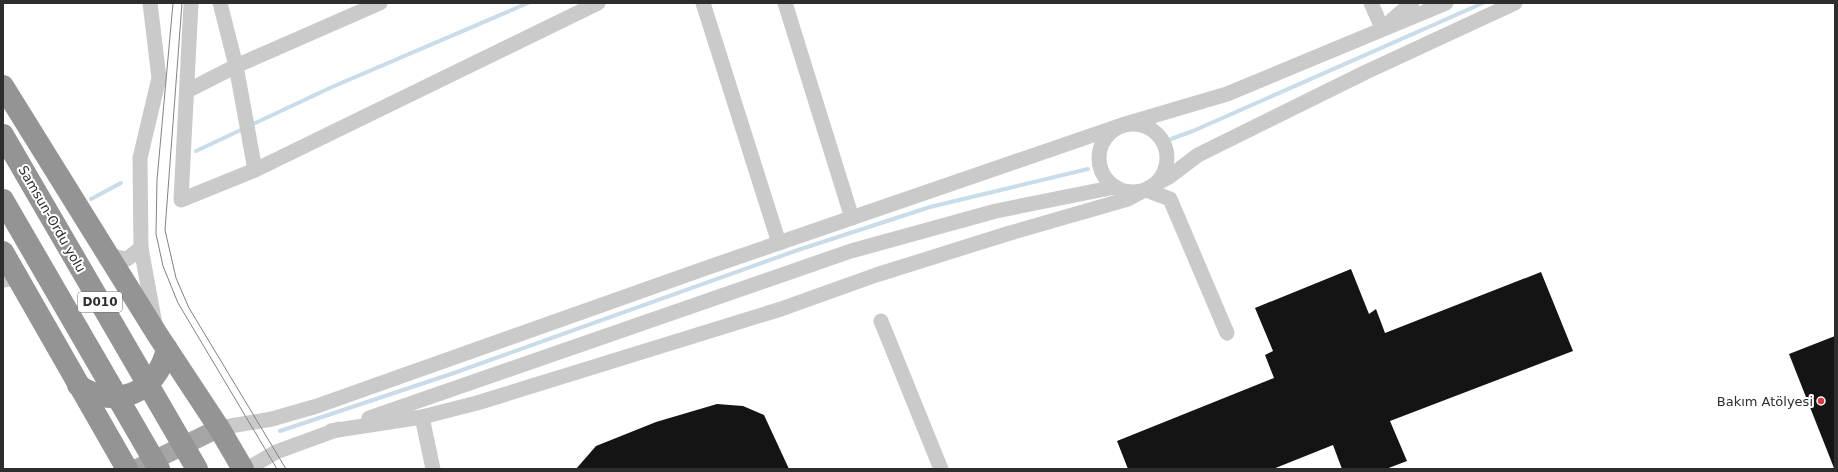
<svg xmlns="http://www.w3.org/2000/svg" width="1838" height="472" viewBox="0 0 1838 472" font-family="'DejaVu Sans',sans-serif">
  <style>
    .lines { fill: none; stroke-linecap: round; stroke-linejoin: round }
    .stream { stroke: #c8dce9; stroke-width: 4 }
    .building { fill: #141414 }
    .minor { stroke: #cacaca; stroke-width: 15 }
    .major { stroke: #a5a5a5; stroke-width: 19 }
    .highway { stroke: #949494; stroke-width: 22 }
    .tram { stroke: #828282; stroke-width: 1 }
    .highway-bridge { stroke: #949494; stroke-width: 22 }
    .poi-dot { fill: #dc3740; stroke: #fff; stroke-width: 1.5 }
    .labels { text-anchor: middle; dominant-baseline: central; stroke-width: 4; stroke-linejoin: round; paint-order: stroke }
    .shield { fill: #fff; stroke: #6c6c6c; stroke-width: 1 }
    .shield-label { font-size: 12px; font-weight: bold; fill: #2d2d2d }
    .street-label { font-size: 13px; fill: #2d2d2d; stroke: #fff }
    .poi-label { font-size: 13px; fill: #2d2d2d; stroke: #fff; text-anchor: end }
  </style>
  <rect width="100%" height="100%" fill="#fff"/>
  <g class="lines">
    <g class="stream">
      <path d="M 251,125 L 332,87 L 528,3"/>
      <path d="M 1171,139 L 1193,131 L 1483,3"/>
      <path d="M 196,151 L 245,128"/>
      <path d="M 91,199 L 121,183"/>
      <path d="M 280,431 L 454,373 L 798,250 L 930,207 L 1088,169"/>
    </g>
  </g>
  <g class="building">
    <path d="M 1351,269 L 1369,314 L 1376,309 L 1385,333 L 1541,272 L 1573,351 L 1390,421 L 1407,461 L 1386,469 L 1342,469 L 1333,445 L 1273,469 L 1128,469 L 1117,441 L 1274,378 L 1265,355 L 1273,351 L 1255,308 Z"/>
    <path d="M 1835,336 L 1835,468 L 1834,468 L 1789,354 Z"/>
    <path d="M 717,404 L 743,406 L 764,415 L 789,469 L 576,469 L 596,446 L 656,422 Z"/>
  </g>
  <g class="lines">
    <g class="minor">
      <path d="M 150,3 L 159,78 L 140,158 L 141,248 L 155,324"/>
      <path d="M 191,3 L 181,200 L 255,170 L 598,3"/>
      <path d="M 703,3 L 779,243"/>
      <path d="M 785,3 L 852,218"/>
      <path d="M 1371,3 L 1382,28"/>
      <path d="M 1392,20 L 1412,3"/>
      <path d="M 187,91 L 236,66 L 220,3"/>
      <circle cx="1133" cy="158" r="34"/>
      <path d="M 255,170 L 236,66 L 380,3"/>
      <path d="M 1146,190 L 1170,199 L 1227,333"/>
      <path d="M 104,249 L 115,257 L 127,259 L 141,248"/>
      <path d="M 3,280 L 18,278"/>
      <path d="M 881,321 L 941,469"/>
      <path d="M 422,417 L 433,469"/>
      <path d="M 369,418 L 851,251 L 996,211 L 1115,187"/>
      <path d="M 219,428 L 272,419 L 317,406 L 709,267 L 1122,125 L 1227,94 L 1446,3"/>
      <path d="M 331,431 L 422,417 L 477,403 L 781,309 L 876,275 L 1010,233 L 1128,199 L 1169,177 L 1198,155 L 1366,72 L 1515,3"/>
      <path d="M 247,469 L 276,452 L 339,429"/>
    </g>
    <path class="major" d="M 136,469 L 219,428"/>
    <g class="highway">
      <path d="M 3,86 L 157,334 L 219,428 L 243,469"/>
      <path d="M 3,252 L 127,469"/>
      <path d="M 78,385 C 115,411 157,393 167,349"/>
    </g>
    <g class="tram">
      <path d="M 173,3 L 157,180 L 156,234 L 163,266 L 178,303 L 277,469"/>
      <path d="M 182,3 L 165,230 L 176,278 L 189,308 L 286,469"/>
    </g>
    <g class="highway-bridge">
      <path d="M 3,135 L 197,469"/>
      <path d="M 3,200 L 159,469"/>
    </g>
  </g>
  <circle class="poi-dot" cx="1821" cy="401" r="4"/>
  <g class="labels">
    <rect class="shield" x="78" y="292" width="44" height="20" rx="3"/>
    <g class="shield-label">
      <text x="100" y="302">D010</text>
    </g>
    <g class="street-label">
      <text transform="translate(52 219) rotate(60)">Samsun-Ordu yolu</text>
    </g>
    <g class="poi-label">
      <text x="1813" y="401">Bakım Atölyesi</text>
    </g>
  </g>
  <rect width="1838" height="472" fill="none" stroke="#2d2d2d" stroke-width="8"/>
</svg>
